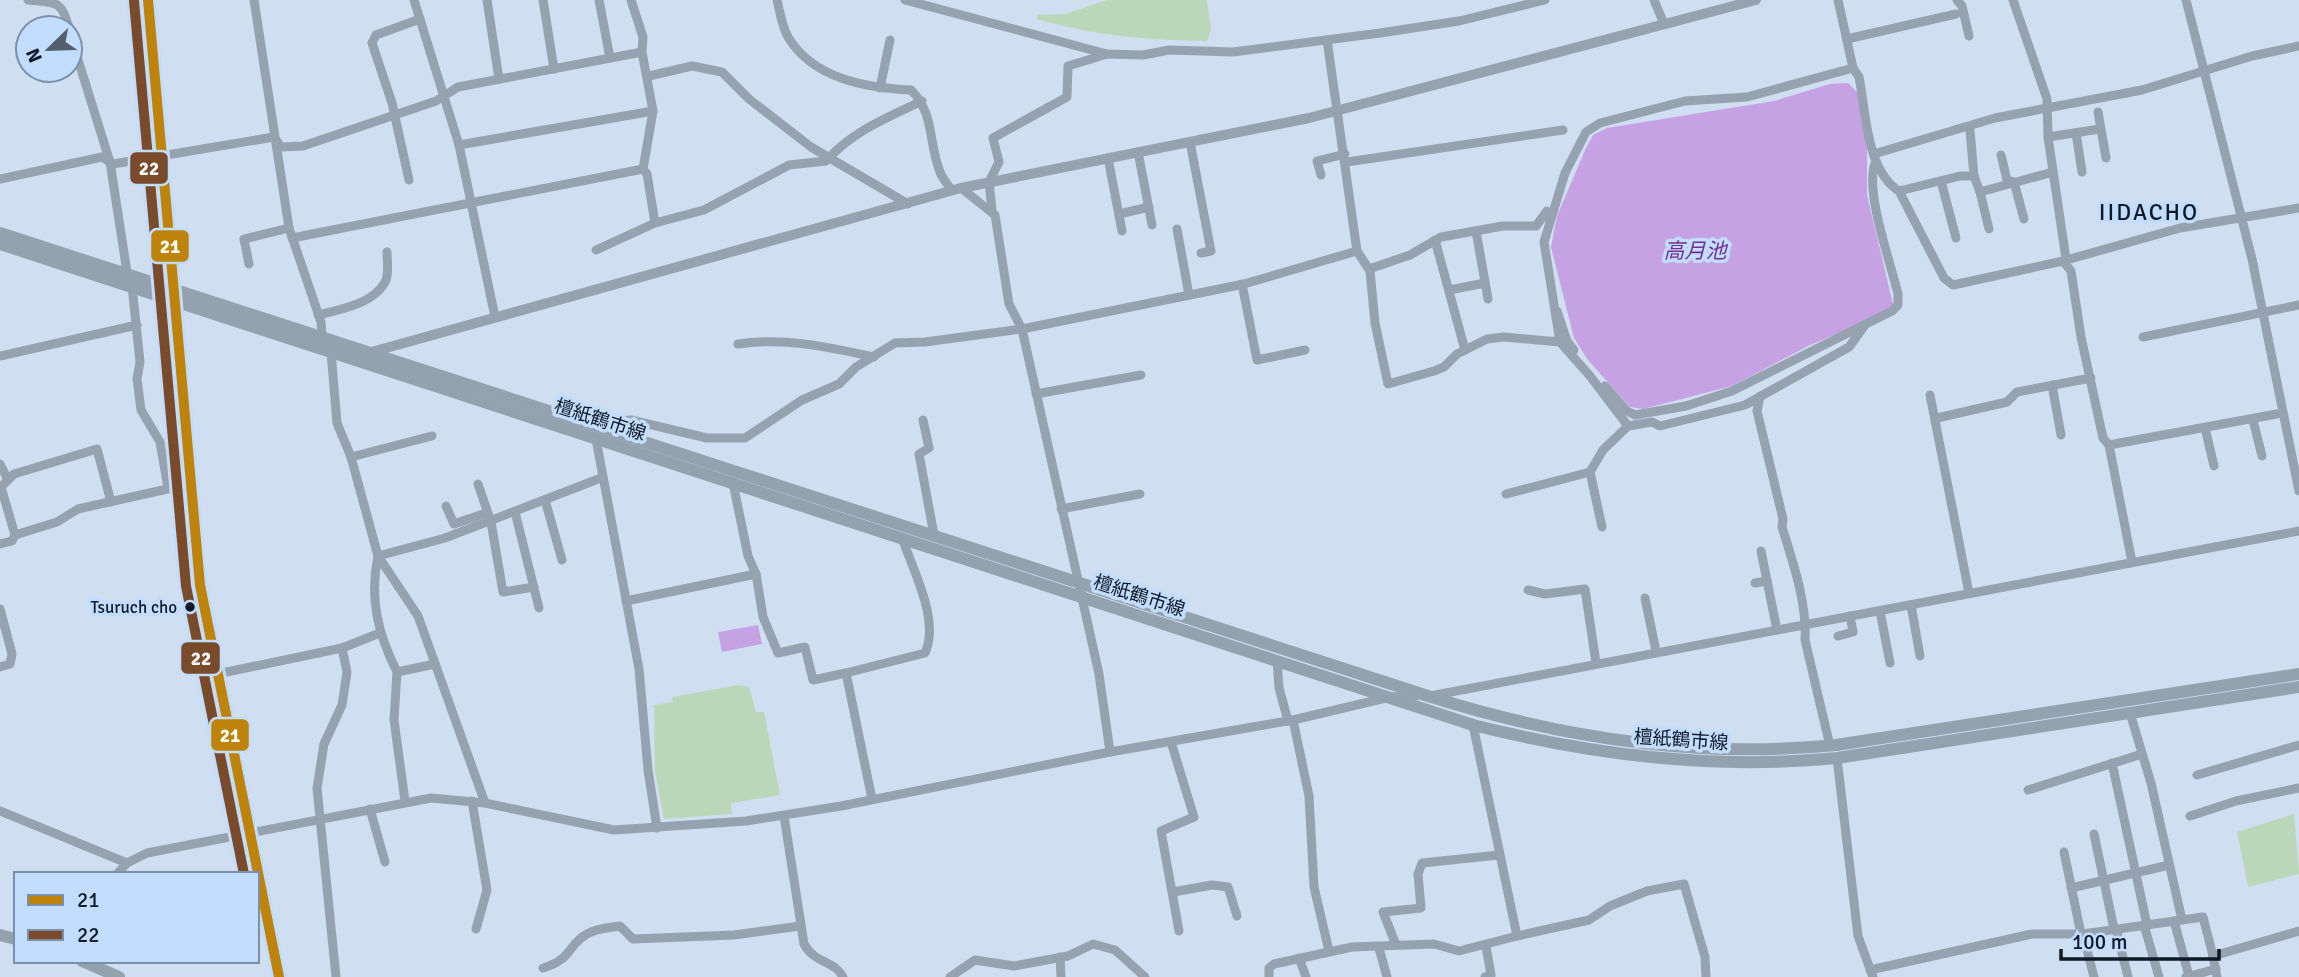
<svg xmlns="http://www.w3.org/2000/svg" width="2299" height="977" viewBox="0 0 2299 977" font-family="Signika,'Noto Sans JP',sans-serif">
  <style>
    .green { fill: #bad8b9 }
    .water { fill: #c6a2e4 }
    .lines { fill: none; stroke-linecap: round; stroke-linejoin: round }
    .minor { stroke: #97a2b0; stroke-width: 9 }
    .tertiary { stroke: #97a2b0; stroke-width: 10 }
    .secondary { stroke: #94a2b0; stroke-width: 12 }
    .bus-1-casing { stroke: #c2ddff; stroke-width: 16 }
    .bus-2-casing { stroke: #c2ddff; stroke-width: 16 }
    .bus-1 { stroke: #bd830a; stroke-width: 10 }
    .bus-2 { stroke: #7a4b2a; stroke-width: 10 }
    .bus-dot { fill: #101a26; stroke: #c2ddff; stroke-width: 2.5 }
    .labels { text-anchor: middle; dominant-baseline: central; stroke-width: 7; stroke-linejoin: round; paint-order: stroke }
    .bus-label { font-size: 17px; fill: #101a26; stroke: #c2ddff; text-anchor: end }
    .street-label { font-size: 19px; fill: #101a26; stroke: #c2ddff }
    .water-label { font-size: 21px; font-style: italic; fill: #752f94; stroke: #c2ddff }
    .quarter-label { font-size: 23px; letter-spacing: 2px; fill: #101a26; stroke: #c2ddff }
    .line-badge { stroke: #c2ddff; stroke-width: 2.5 }
    .badge-label { font-size: 19px; text-anchor: middle; font-weight: bold; fill: #fff }
  </style>
  <rect width="100%" height="100%" fill="#d0def1"/>
  <g class="green">
    <path d="M 1107,0 L 1207,0 L 1211,30 L 1207,41 C 1146,40 1096,36 1037,19 L 1037,15 L 1066,14 Z"/>
    <path d="M 739,685 L 749,687 L 756,712 L 764,712 L 780,795 L 731,803 L 732,814 L 664,819 L 655,771 L 654,705 L 673,702 L 672,697 Z"/>
    <path d="M 2294,814 L 2299,874 L 2248,887 L 2237,832 Z"/>
  </g>
  <g class="water">
    <path d="M 1848,83 L 1858,93 L 1867,145 L 1867,195 L 1893,304 L 1880,316 L 1810,345 L 1732,386 L 1643,409 L 1630,407 L 1588,360 L 1574,338 L 1551,247 L 1557,216 L 1586,148 L 1593,135 L 1607,128 L 1774,101 L 1830,84 Z"/>
    <path d="M 758,625 L 762,644 L 722,652 L 718,632 Z"/>
  </g>
  <g class="lines">
    <g class="minor">
      <path d="M 28,0 C 56,3 62,0 69,28"/>
      <path d="M 254,0 L 289,228 L 321,322 L 322,336"/>
      <path d="M 414,0 L 459,145 L 495,317"/>
      <path d="M 487,0 L 499,79"/>
      <path d="M 543,0 L 554,69"/>
      <path d="M 599,0 L 610,58"/>
      <path d="M 631,0 L 643,37 L 642,52"/>
      <path d="M 777,0 C 780,12 782,27 788,37 C 813,79 867,88 911,90 C 935,114 928,142 940,172 C 942,178 948,184 951,190"/>
      <path d="M 905,0 L 1107,54 L 1143,55 L 1169,50 L 1233,52 L 1380,33 L 1459,21 L 1545,0"/>
      <path d="M 1654,0 L 1664,24"/>
      <path d="M 1838,0 L 1853,68 L 1859,77 C 1866,112 1866,170 1899,191 L 1944,278 L 1953,285 L 2063,261 L 2071,271 L 2081,337 L 2103,438 L 2109,445 L 2132,562"/>
      <path d="M 1957,0 L 1962,6 L 1969,36"/>
      <path d="M 2013,0 L 2047,99 L 2048,137 L 2066,259"/>
      <path d="M 2186,0 L 2252,259 L 2299,491"/>
      <path d="M 70,34 L 110,162 L 127,272"/>
      <path d="M 1847,39 L 1956,14"/>
      <path d="M 649,76 L 692,66 L 722,72 L 749,99 L 811,147 L 908,204"/>
      <path d="M 880,88 L 890,40"/>
      <path d="M 2098,112 L 2106,158"/>
      <path d="M 1970,130 L 1974,176"/>
      <path d="M 2076,133 L 2082,172"/>
      <path d="M 2048,137 L 2100,129"/>
      <path d="M 1190,142 L 1211,251 L 1201,253"/>
      <path d="M 459,145 L 653,111"/>
      <path d="M 1138,152 L 1152,225"/>
      <path d="M 1874,154 L 1995,118 L 2142,90 L 2252,56 L 2299,46"/>
      <path d="M 2001,155 L 2007,180 L 2014,182 L 2024,219"/>
      <path d="M 1108,158 L 1122,231"/>
      <path d="M 1347,162 L 1563,130"/>
      <path d="M 1321,175 L 1317,161 L 1345,154"/>
      <path d="M 0,179 L 102,157 L 113,164 L 274,137 L 281,147 L 303,146 L 436,101 L 458,87 L 642,52 L 653,111 L 643,169 L 292,238"/>
      <path d="M 409,180 L 392,103 L 372,43 L 376,35 L 420,19"/>
      <path d="M 1941,181 L 1956,238"/>
      <path d="M 961,188 L 995,215 L 1009,304 L 1022,329 L 1099,674 L 1110,752"/>
      <path d="M 1899,191 L 1960,176 L 1974,176 L 1980,192 L 2053,172"/>
      <path d="M 1980,192 L 1989,229"/>
      <path d="M 992,210 L 989,182 L 999,162 L 993,138 L 1067,97 L 1068,66 L 1107,54"/>
      <path d="M 1119,214 L 1149,207"/>
      <path d="M 655,223 L 704,210 L 789,165 L 826,161 C 853,131 886,118 922,101"/>
      <path d="M 1177,229 L 1189,295"/>
      <path d="M 1476,231 L 1488,299"/>
      <path d="M 1435,240 L 1465,350"/>
      <path d="M 596,250 L 655,223 L 647,174 L 643,169"/>
      <path d="M 1357,251 L 1370,271 L 1375,323 L 1388,384 L 1434,371 L 1444,367 L 1457,354 L 1487,339 L 1504,337 L 1560,342 L 1590,376 L 1628,426 L 1652,422 L 1660,426 L 1745,405 L 1849,347 L 1865,325"/>
      <path d="M 2063,261 L 2180,228 L 2299,208"/>
      <path d="M 249,264 L 244,239 L 289,228"/>
      <path d="M 1369,269 L 1410,255 L 1441,237 L 1503,226 L 1536,226 L 1547,211"/>
      <path d="M 1242,284 L 1257,360 L 1305,350"/>
      <path d="M 132,286 L 140,362 L 137,379 L 141,410 L 160,442 L 168,488"/>
      <path d="M 1449,290 L 1485,283"/>
      <path d="M 1557,311 L 1567,341 L 1574,350"/>
      <path d="M 318,315 C 340,310 376,303 386,280 C 389,272 387,260 387,252"/>
      <path d="M 2143,337 L 2299,305"/>
      <path d="M 1560,342 L 1544,242 L 1565,173 L 1586,132 L 1600,123 L 1685,101 L 1747,97 L 1853,68"/>
      <path d="M 738,344 C 783,337 829,347 874,357"/>
      <path d="M 331,352 L 337,423 L 351,457 L 378,556 L 418,616 L 485,803"/>
      <path d="M 0,356 L 137,325"/>
      <path d="M 2052,385 L 2061,435"/>
      <path d="M 1605,386 L 1627,411 L 1635,415 L 1686,406 L 1732,391 L 1892,311 L 1898,305 L 1898,294 C 1891,263 1863,188 1876,161"/>
      <path d="M 1036,394 L 1141,375"/>
      <path d="M 1930,395 L 1969,593"/>
      <path d="M 1760,396 L 1757,411 L 1783,519 L 1782,527 C 1793,563 1807,602 1805,640 L 1830,746"/>
      <path d="M 1937,418 L 2007,402 L 2017,392 L 2091,378"/>
      <path d="M 923,420 L 929,448 L 919,454 L 934,535"/>
      <path d="M 2253,420 L 2262,456"/>
      <path d="M 604,428 L 613,421 L 631,420 L 707,438 L 745,438 L 802,400 L 839,384 L 856,367 L 895,343 L 925,342 L 1022,329 L 1244,284 L 1357,251 L 1327,40"/>
      <path d="M 2205,428 L 2214,466"/>
      <path d="M 596,439 L 639,669 L 648,770 L 657,828"/>
      <path d="M 2109,445 L 2282,413"/>
      <path d="M 351,457 L 432,436"/>
      <path d="M 0,464 L 7,478"/>
      <path d="M 478,484 L 491,522 L 503,592 L 534,587"/>
      <path d="M 1506,494 L 1590,472"/>
      <path d="M 545,500 L 562,560"/>
      <path d="M 446,506 L 454,524 L 486,513"/>
      <path d="M 1061,509 L 1140,494"/>
      <path d="M 515,512 L 539,608"/>
      <path d="M 1602,527 L 1590,472 L 1603,450 L 1628,426"/>
      <path d="M 15,535 L 1,487 L 14,474 L 97,449 L 111,502"/>
      <path d="M 0,544 L 12,541 L 15,535 L 57,522 L 78,509 L 190,484"/>
      <path d="M 1761,551 L 1777,630"/>
      <path d="M 756,574 L 763,617 L 778,653 L 805,647 L 813,680 L 846,673 L 872,799"/>
      <path d="M 1755,583 L 1767,581"/>
      <path d="M 1528,590 L 1545,594 L 1585,589 L 1596,663"/>
      <path d="M 1645,598 L 1656,651"/>
      <path d="M 626,601 L 756,574 L 748,556 L 733,483"/>
      <path d="M 1911,605 L 1920,656"/>
      <path d="M 0,609 L 12,654 L 10,664 L 0,667"/>
      <path d="M 1880,611 L 1890,663"/>
      <path d="M 1838,636 L 1853,632 L 1850,616"/>
      <path d="M 1277,660 L 1279,688 L 1288,721"/>
      <path d="M 397,672 C 378,634 369,598 378,556 L 445,538 L 601,478"/>
      <path d="M 846,673 L 925,653 C 940,620 913,571 903,540"/>
      <path d="M 217,674 L 342,648 L 380,633"/>
      <path d="M 1430,696 L 2299,531"/>
      <path d="M 2130,713 L 2151,783 L 2182,920"/>
      <path d="M 1293,720 L 1309,796 L 1314,887 L 1329,951"/>
      <path d="M 1171,742 L 1194,817 L 1161,831 L 1179,931"/>
      <path d="M 1837,758 L 1858,936 L 1873,977"/>
      <path d="M 2112,763 L 2147,925"/>
      <path d="M 2197,775 L 2299,745"/>
      <path d="M 2028,790 L 2142,754"/>
      <path d="M 405,801 L 394,720 L 397,672 L 435,664"/>
      <path d="M 472,801 L 487,890 L 476,929"/>
      <path d="M 370,809 L 385,862"/>
      <path d="M 0,811 L 127,863"/>
      <path d="M 784,816 L 804,944 C 815,964 834,960 843,977"/>
      <path d="M 2190,816 L 2236,801 L 2299,788"/>
      <path d="M 2094,834 L 2114,929"/>
      <path d="M 2064,852 L 2081,934"/>
      <path d="M 117,874 L 127,863 L 147,853 L 431,798 L 485,803 L 614,830 L 746,821 L 841,806 L 1110,752 L 1293,720 L 1390,697 L 1416,696"/>
      <path d="M 2071,888 L 2169,865"/>
      <path d="M 1173,892 L 1212,885 L 1228,887 L 1237,916"/>
      <path d="M 2174,921 L 2189,976"/>
      <path d="M 2144,925 L 2159,977"/>
      <path d="M 2116,929 L 2128,977"/>
      <path d="M 2083,934 L 2094,977"/>
      <path d="M 1517,936 L 1589,920 L 1610,906 L 1647,891 L 1684,884 L 1705,957 L 1706,977"/>
      <path d="M 1396,945 L 1383,912 L 1421,908 L 1418,874 L 1422,863 L 1499,855"/>
      <path d="M 1379,948 L 1387,977"/>
      <path d="M 1060,957 L 1061,977"/>
      <path d="M 1299,958 L 1306,977"/>
      <path d="M 543,968 C 573,959 567,945 587,934 C 597,928 609,928 620,926 L 633,939 L 734,935 L 800,926"/>
      <path d="M 1870,970 L 2032,934 L 2083,934 L 2203,917 L 2213,956"/>
      <path d="M 336,977 L 317,788 L 324,744 L 342,705 L 347,672 L 342,648"/>
      <path d="M 950,977 L 975,960 L 1014,966 L 1068,956 L 1093,944 L 1115,950 L 1145,977"/>
      <path d="M 1269,977 L 1269,968 L 1274,964 L 1352,947 L 1434,944 L 1459,951 L 1517,936 L 1473,725"/>
      <path d="M 1485,977 L 1491,975 L 1486,946"/>
      <path d="M 2186,977 L 2216,969"/>
      <path d="M 2217,977 L 2213,956 L 2299,931"/>
    </g>
    <g class="tertiary">
      <path d="M 148,0 L 200,585 L 279,977"/>
      <path d="M 368,353 L 961,188 L 1309,118 L 1756,0"/>
    </g>
    <g class="secondary">
      <path d="M 0,233 L 1428,696 C 1561,738 1697,759 1836,745 L 2299,674"/>
      <path d="M 0,244 L 1473,725 C 1593,755 1713,770 1837,758 L 2299,687"/>
      <path d="M 0,935 L 16,939"/>
      <path d="M 82,961 L 119,977"/>
    </g>
    <g class="bus-1-casing">
      <path id="bus-1" d="M 148,0 L 200,585 L 279,977"/>
    </g>
    <g class="bus-2-casing">
      <path id="bus-2" d="M 134,1 L 186,586 L 244,874"/>
    </g>
    <use href="#bus-1" class="bus-1"/>
    <use href="#bus-2" class="bus-2"/>
  </g>
  <circle class="bus-dot" cx="190" cy="607" r="6"/>
  <g class="labels">
    <g class="bus-label">
      <text x="177" y="607">Tsuruch cho</text>
    </g>
    <g class="street-label">
      <text transform="translate(600 420) rotate(18)">檀紙鶴市線</text>
      <text transform="translate(1139 596) rotate(18)">檀紙鶴市線</text>
      <text transform="translate(1681 740) rotate(4)">檀紙鶴市線</text>
    </g>
    <g class="water-label">
      <text x="1695" y="251">高月池</text>
    </g>
    <g class="quarter-label">
      <text x="2149" y="212">IIDACHO</text>
    </g>
  </g>
  <g class="line-badge">
    <rect x="129" y="151" width="40" height="34" rx="7" fill="#7a4b2a"/>
    <rect x="150" y="229" width="40" height="34" rx="7" fill="#bd830a"/>
    <rect x="180" y="641" width="41" height="34" rx="7" fill="#7a4b2a"/>
    <rect x="210" y="718" width="40" height="34" rx="7" fill="#bd830a"/>
  </g>
  <g class="badge-label">
    <text x="149" y="175">22</text>
    <text x="170" y="253">21</text>
    <text x="201" y="665">22</text>
    <text x="230" y="742">21</text>
  </g>
  <rect x="14" y="872" width="245" height="91" fill="#c2ddff" stroke="#7b8fa8" stroke-width="2"/>
  <rect x="28" y="895" width="35" height="10" fill="#bd830a" stroke="#7b8fa8" stroke-width="2"/>
  <text x="77" y="907" font-size="21" fill="#101a26">21</text>
  <rect x="28" y="930" width="35" height="10" fill="#7a4b2a" stroke="#7b8fa8" stroke-width="2"/>
  <text x="77" y="942" font-size="21" fill="#101a26">22</text>
  <g transform="translate(49 49) rotate(247)"><circle r="33" fill="#c2ddff" stroke="#7b8fa8" stroke-width="2"/>
  <path d="M0-5L12 26L0 18L-12 26Z" fill="#535f6d"/>
  <text y="-10" font-size="19" font-weight="bold" text-anchor="middle" fill="#101a26">N</text>
  </g>
  <path d="M2061 949v10h158v-10" fill="none" stroke="#101a26" stroke-width="3.5"/>
  <text x="2072" y="949" font-size="21" fill="#101a26" stroke="#c2ddff" stroke-width="5" paint-order="stroke">100 m</text>
</svg>
